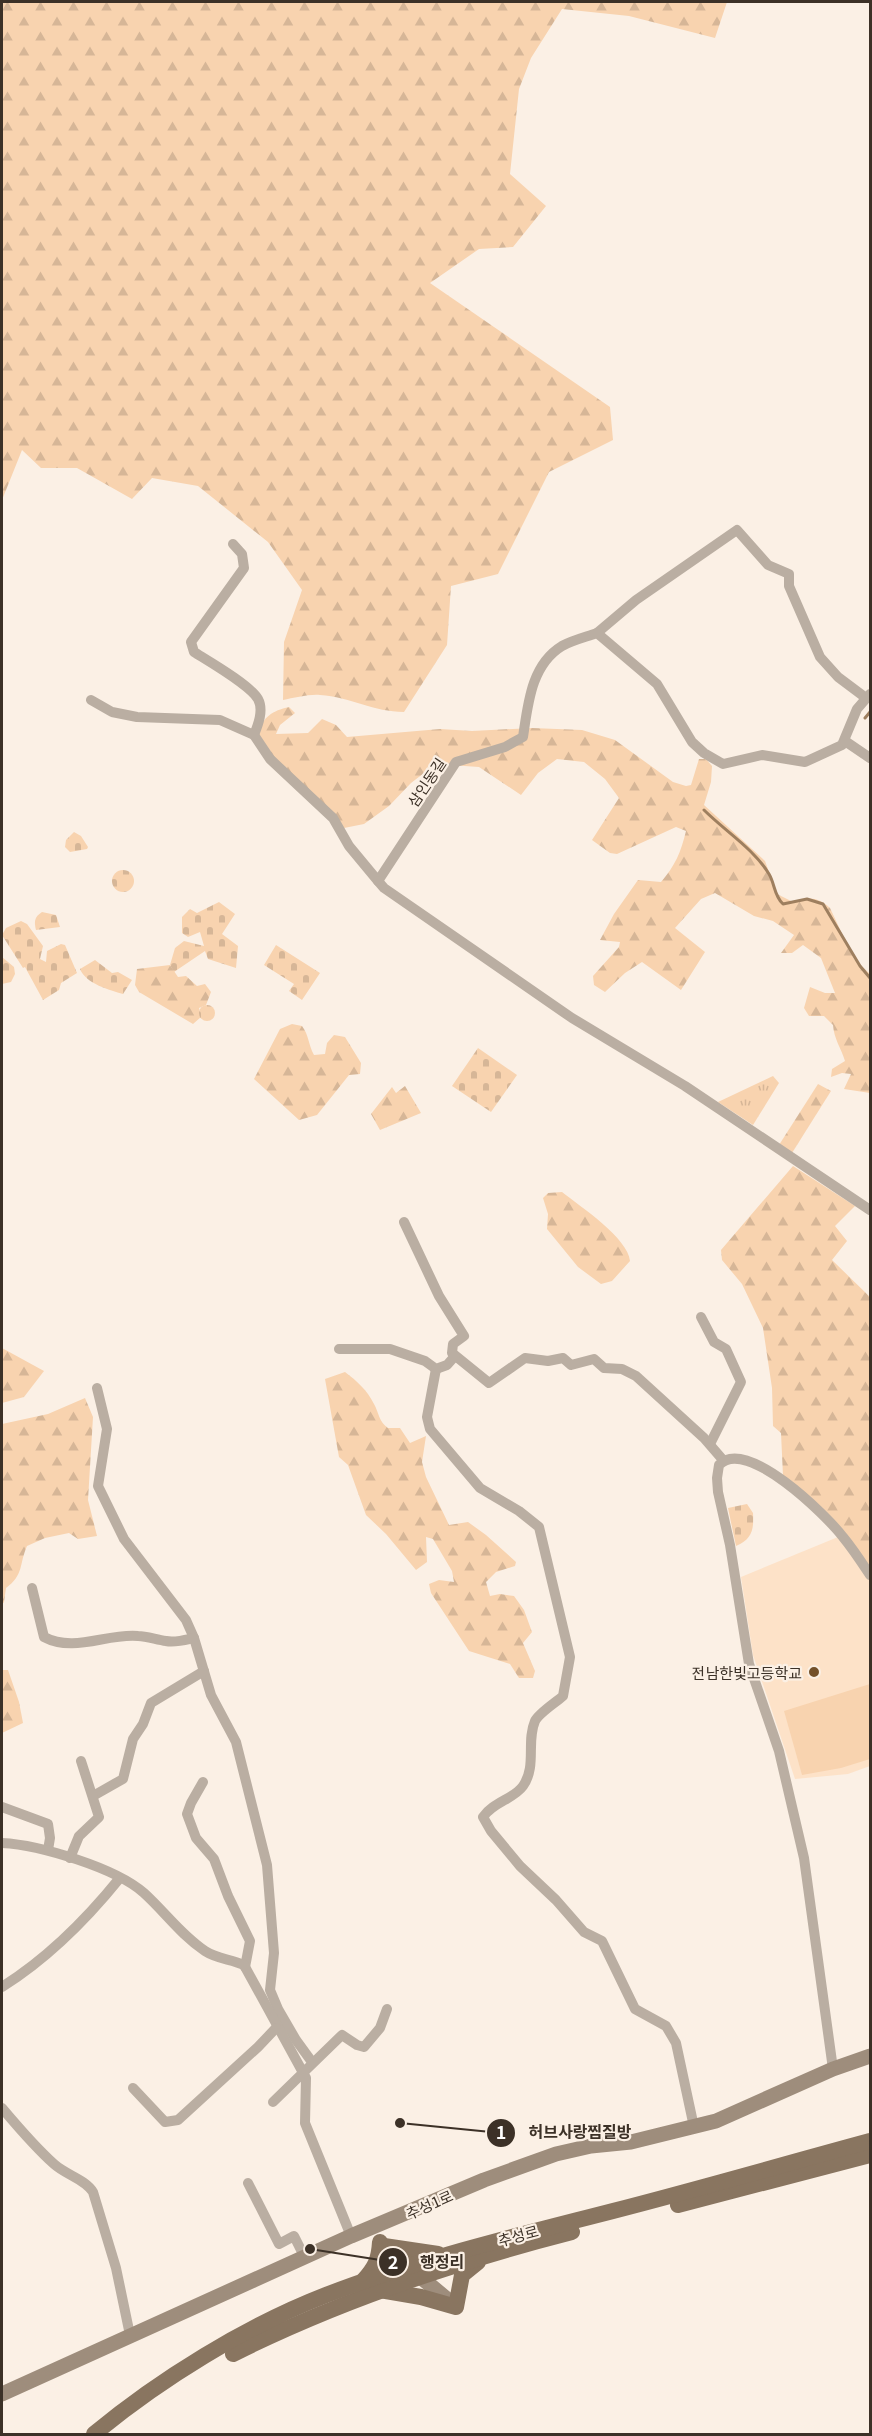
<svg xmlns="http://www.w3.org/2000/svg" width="872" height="2436" viewBox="0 0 872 2436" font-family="Georgia,'Noto Sans KR',serif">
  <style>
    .built { fill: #fde2c8 }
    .grass { fill: url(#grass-tufts) }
    .forest { fill: url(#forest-firs) }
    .cemetery { fill: url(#cemetery-stones) }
    .garden { fill: #f8d3af }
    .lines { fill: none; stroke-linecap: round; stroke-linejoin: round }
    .stream { stroke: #9e7f5f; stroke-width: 3 }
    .street { stroke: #baaea2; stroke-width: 10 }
    .secondary { stroke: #9e8d7c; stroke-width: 15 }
    .primary { stroke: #897560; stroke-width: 16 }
    .poi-dot { fill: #735029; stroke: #fbf0e5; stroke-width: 2 }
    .labels { text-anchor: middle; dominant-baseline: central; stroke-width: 4.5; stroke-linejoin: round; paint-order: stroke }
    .street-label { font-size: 15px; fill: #3c3127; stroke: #fbf0e5 }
    .poi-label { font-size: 15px; fill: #3c3127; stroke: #fbf0e5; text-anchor: end }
    .leader { fill: none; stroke: #3c3127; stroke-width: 2 }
    .callout-dot { fill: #3c3127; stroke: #fbf0e5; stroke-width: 2 }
    .mark-label { font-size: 18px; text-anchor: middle; font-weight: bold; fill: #fff }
    .callout-label { font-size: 16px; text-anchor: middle; font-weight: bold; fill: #3c3127; stroke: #fbf0e5; stroke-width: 4.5; stroke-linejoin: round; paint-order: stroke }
  </style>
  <defs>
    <pattern id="grass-tufts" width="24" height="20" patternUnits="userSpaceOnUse" patternTransform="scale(1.5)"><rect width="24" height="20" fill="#f8d3af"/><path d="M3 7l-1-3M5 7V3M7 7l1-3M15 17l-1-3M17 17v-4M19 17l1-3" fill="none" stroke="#d6b697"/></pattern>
    <pattern id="forest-firs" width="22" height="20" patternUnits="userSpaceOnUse" patternTransform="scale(1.5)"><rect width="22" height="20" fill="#f8d3af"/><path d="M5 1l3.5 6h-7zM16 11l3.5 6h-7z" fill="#d6b697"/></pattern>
    <pattern id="cemetery-stones" width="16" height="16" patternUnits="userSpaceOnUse" patternTransform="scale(1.5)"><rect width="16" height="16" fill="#f8d3af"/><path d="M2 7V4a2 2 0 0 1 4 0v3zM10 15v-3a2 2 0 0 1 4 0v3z" fill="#d6b697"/></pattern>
  </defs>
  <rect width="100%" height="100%" fill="#fbf0e5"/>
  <path class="built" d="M 838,1537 L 870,1579 L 870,1766 L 848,1774 L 795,1779 L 753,1655 L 741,1577 Z"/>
  <path class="grass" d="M 773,1076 L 779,1083 L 753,1125 L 718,1102 Z"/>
  <g class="forest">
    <path d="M 2,2 L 727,2 L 715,38 L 629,16 L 562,9 L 531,58 L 519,89 L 510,174 L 546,206 L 513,247 L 479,249 L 430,283 L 610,407 L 613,440 L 549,472 L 498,574 L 451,586 L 447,645 L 404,712 C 374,712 350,697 320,695 C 309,694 294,698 283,700 L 284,642 L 302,590 L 268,542 L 198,486 L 152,478 L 132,499 L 77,468 L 41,468 L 22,450 L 2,500 Z"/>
    <path d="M 289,707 L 295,713 L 280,725 L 276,734 L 308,733 L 322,719 L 336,725 L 347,737 L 440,729 L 472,731 L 532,728 L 582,730 L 615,740 L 673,782 L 686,786 L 691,785 L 699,759 L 706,759 L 712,766 L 711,782 L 704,805 L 765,861 L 777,894 L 793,902 C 808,897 817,896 830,908 L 854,959 L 870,974 L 870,1093 L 844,1089 L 851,1074 L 842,1073 L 831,1077 L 832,1069 L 845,1061 C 841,1048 834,1039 833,1025 L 824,1016 L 809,1016 L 804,1008 L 810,987 L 825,993 L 835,993 L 821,958 L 803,945 L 792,953 L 781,953 L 794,935 L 773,921 L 754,916 L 715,893 L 701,899 L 675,928 L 705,952 L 681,990 L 642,962 L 625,973 L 605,992 L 594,985 L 593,976 L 619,947 L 620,942 L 600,940 L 614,914 L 638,880 L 661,882 C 675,866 681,852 686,831 L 676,827 L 617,854 L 610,853 L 592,840 L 619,798 L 605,779 L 584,762 L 557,759 L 538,773 L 521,795 L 479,767 L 436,764 L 411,783 L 389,806 L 364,824 L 344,828 L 273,756 L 258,733 C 264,716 272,711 289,707 Z"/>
    <path d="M 170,965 L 178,977 L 186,976 L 197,986 L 205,984 L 211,992 L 206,1005 L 199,1008 L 201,1017 L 193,1024 L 139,992 L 135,985 L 137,969 Z"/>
    <path d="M 292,1024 L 302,1026 C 309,1035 308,1044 314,1055 L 325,1054 L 327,1043 L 334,1035 L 345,1037 L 361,1063 L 360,1074 L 349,1075 L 317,1115 L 299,1120 L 254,1079 L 280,1029 Z"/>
    <path d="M 818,1084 L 831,1091 L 792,1153 L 779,1145 Z"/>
    <path d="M 405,1086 L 421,1113 L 380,1130 L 371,1114 L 392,1087 L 396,1093 Z"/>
    <path d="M 793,1166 L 855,1206 L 835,1226 L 847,1241 L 832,1260 L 870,1297 L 870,1571 L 783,1476 L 781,1433 L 773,1426 L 772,1388 L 763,1328 L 742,1284 L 722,1260 L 721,1250 Z"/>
    <path d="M 562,1192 C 581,1207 628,1238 630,1261 L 612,1281 L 601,1284 L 578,1267 L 547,1229 L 548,1214 L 543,1198 L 548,1193 Z"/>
    <path d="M 2,1348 L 44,1371 L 24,1397 L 2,1403 Z"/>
    <path d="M 345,1372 C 357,1381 367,1390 374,1404 C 379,1413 379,1422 388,1428 L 400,1428 L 410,1443 L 426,1436 L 422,1462 L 426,1477 L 449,1525 L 468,1522 L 486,1535 L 516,1562 L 515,1566 L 496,1572 L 486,1582 L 490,1596 L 500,1594 L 514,1596 L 524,1610 L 532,1632 L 523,1643 L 535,1671 L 533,1678 L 519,1678 L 510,1664 L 469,1651 L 431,1593 L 429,1584 L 439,1580 L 454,1582 L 452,1571 L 433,1539 L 426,1537 L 427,1562 L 416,1570 L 386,1534 L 366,1515 L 348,1465 L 339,1457 L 325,1379 Z"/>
    <path d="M 85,1398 L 93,1417 L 88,1500 L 97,1536 L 78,1539 L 69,1533 L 45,1538 L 27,1546 C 19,1564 24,1575 6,1588 L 4,1602 L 2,1605 L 2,1424 L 48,1414 Z"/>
    <path d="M 2,1670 L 8,1670 L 19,1702 L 23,1723 L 2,1733 Z"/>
  </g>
  <g class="cemetery">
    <path d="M 74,832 L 81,836 L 88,847 L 87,849 L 70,852 L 65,847 L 66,840 Z"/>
    <circle cx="123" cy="881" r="11"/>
    <path d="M 219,902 L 235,914 L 222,934 L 238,946 L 236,968 L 208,959 L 205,951 L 174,972 L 170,965 L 175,948 L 184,941 L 204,946 L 200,932 L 188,937 L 182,933 L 182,917 L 190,909 L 197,913 Z"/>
    <path d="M 42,912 L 56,915 L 60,927 L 36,930 C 34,922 34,917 42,912 Z"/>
    <path d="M 21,921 L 27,924 L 43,946 L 40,959 L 46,962 L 47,951 L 61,944 L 65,945 L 77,973 L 61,983 L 59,990 L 43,1000 L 25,967 L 23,968 L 2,935 L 6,928 Z"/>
    <path d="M 276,945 L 320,973 L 302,1000 L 289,991 L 294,984 L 264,965 Z"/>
    <path d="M 2,957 L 14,967 L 15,974 L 11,982 L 2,984 Z"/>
    <path d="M 95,960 L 112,973 L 118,972 L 132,980 L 123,994 C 110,990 86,984 80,969 Z"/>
    <circle cx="207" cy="1013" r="8"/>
    <path d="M 478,1048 L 517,1075 L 491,1112 L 452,1086 Z"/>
    <path d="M 747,1504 L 753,1513 C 754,1530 752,1539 736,1546 L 728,1508 Z"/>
  </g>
  <path class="garden" d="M 870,1684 L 870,1759 L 841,1768 L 802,1775 L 784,1711 Z"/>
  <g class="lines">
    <g class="stream">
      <path d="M 865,718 L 870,712"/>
      <path d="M 704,810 C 725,831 754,849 769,874 C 775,884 774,896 783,904 L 807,899 L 823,904 L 860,966 L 870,978"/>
    </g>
    <g class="street">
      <path d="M 233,544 L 242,554 L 244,568 L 191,642 L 194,652 C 210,662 250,685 258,699 C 264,710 258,725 254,735"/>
      <path d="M 597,633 L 636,600 L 737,530 L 768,565 L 789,574 L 789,586 L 820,657 L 838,677 L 866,698"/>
      <path d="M 91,700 L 112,712 L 137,717 L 220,720 L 254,735 L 270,759 L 333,818 L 349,846 L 378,881 L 456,762 L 505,747 L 523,737 C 528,704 531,665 562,646 C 573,640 586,637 597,633 L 657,684 L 692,742 L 704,753 L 723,764 L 762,755 L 805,762 L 842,745 L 857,709 L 870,694"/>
      <path d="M 845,741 L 870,758"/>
      <path d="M 378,881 L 384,888 L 572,1018 L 685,1086 L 870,1210"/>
      <path d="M 404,1222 L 439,1296 L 464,1336 L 453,1344 L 452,1353 L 489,1383 L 525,1358 L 548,1361 L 563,1358 L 571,1365 L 594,1359 L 604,1368 L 622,1369 L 636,1376 L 704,1438 L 723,1460"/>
      <path d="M 701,1317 L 714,1342 L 726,1349 L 741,1382 L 710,1444"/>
      <path d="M 339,1349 L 390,1349 L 425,1361 L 436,1369 L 447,1365 L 455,1356"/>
      <path d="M 436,1369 L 427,1417 L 430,1429 L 480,1488 L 519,1511 L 539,1527 L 570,1657 L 563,1696 C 555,1703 539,1713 535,1721 C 526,1742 537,1766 523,1786 C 514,1799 493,1802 483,1817 L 491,1831 L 520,1866 L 556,1900 L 584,1932 L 602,1941 L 635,2009 L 666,2026 L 676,2043 L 694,2127"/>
      <path d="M 97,1388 L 107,1429 L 98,1486 L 124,1539 L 186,1620 L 194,1638 L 211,1695 L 236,1742 L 267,1865 L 274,1953 L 270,1990 L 278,2009 L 296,2040 L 312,2062"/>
      <path d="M 32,1588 L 44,1637 C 74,1653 107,1633 138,1636 C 147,1636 157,1640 166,1641 C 175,1643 185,1640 194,1638"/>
      <path d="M 203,1782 L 191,1803 L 187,1814 L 196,1838 L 214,1859 L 228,1896 L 250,1941 L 245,1967"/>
      <path d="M 93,1796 L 123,1779 L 133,1739 L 143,1724 L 151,1703 L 204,1671"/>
      <path d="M 2,1807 L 48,1824 L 50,1838 L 48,1850"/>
      <path d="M 2,1843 C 40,1845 116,1868 144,1893 C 165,1912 181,1935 205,1951 C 217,1959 231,1959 244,1965 L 306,2078 L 305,2123 L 351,2236"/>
      <path d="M 70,1858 L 79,1836 L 99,1817 L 81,1761"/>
      <path d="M 2,1987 C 48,1958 85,1921 119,1879"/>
      <path d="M 833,2069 L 804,1858 L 779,1751 L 749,1664 L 730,1545 L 718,1492 L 717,1478 L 719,1465 C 746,1436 826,1515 843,1537 C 853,1549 862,1563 870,1575"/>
      <path d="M 133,2088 L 165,2122 L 178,2120 L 258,2047 L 276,2028"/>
      <path d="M 273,2102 L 342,2035 L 357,2045 L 364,2047 L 380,2028 L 387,2009"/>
      <path d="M 2,2108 C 18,2127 35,2147 54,2164 C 66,2175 85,2179 93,2192 L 116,2268 L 130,2335"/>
      <path d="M 248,2183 L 279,2244 L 294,2236 L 305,2258"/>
    </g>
    <g class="secondary">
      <path d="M 380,2243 L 454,2305"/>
      <path d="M 2,2394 L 351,2236 L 484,2180 L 556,2154 L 591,2146 L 631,2142 L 716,2121 L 833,2069 L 870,2056"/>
    </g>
    <g class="primary">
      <path d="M 678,2205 L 870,2155"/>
      <path d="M 384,2246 L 438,2254"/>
      <path d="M 363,2281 C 375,2268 379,2260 380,2242"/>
      <path d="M 380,2290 L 421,2297 L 456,2307 L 462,2275 L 478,2262"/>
      <path d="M 233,2354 C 341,2300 455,2262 572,2232"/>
      <path d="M 94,2434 C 159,2380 246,2326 326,2295 C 419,2259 516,2236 613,2211 C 699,2189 785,2164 870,2141"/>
    </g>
  </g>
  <circle class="poi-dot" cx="814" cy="1672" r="6"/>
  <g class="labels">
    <g class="street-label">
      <text transform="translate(426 782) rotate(-56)">삼인동길</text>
      <text transform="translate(429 2204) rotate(-24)">추성1로</text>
      <text transform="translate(518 2235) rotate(-15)">추성로</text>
    </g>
    <g class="poi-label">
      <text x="802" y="1672">전남한빛고등학교</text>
    </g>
  </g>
  <path class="leader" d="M400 2123L501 2133M310 2249L393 2262"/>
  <g class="callout-dot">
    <circle cx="400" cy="2123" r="6"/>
    <circle cx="310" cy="2249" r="6"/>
    <circle cx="501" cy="2133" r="15"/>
    <circle cx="393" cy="2262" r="15"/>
  </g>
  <g class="mark-label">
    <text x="501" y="2139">1</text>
    <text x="393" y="2269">2</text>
  </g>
  <g class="callout-label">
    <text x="580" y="2138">허브사랑찜질방</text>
    <text x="442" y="2268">행정리</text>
  </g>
  <rect width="872" height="2436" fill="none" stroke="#3c3127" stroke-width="6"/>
</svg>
